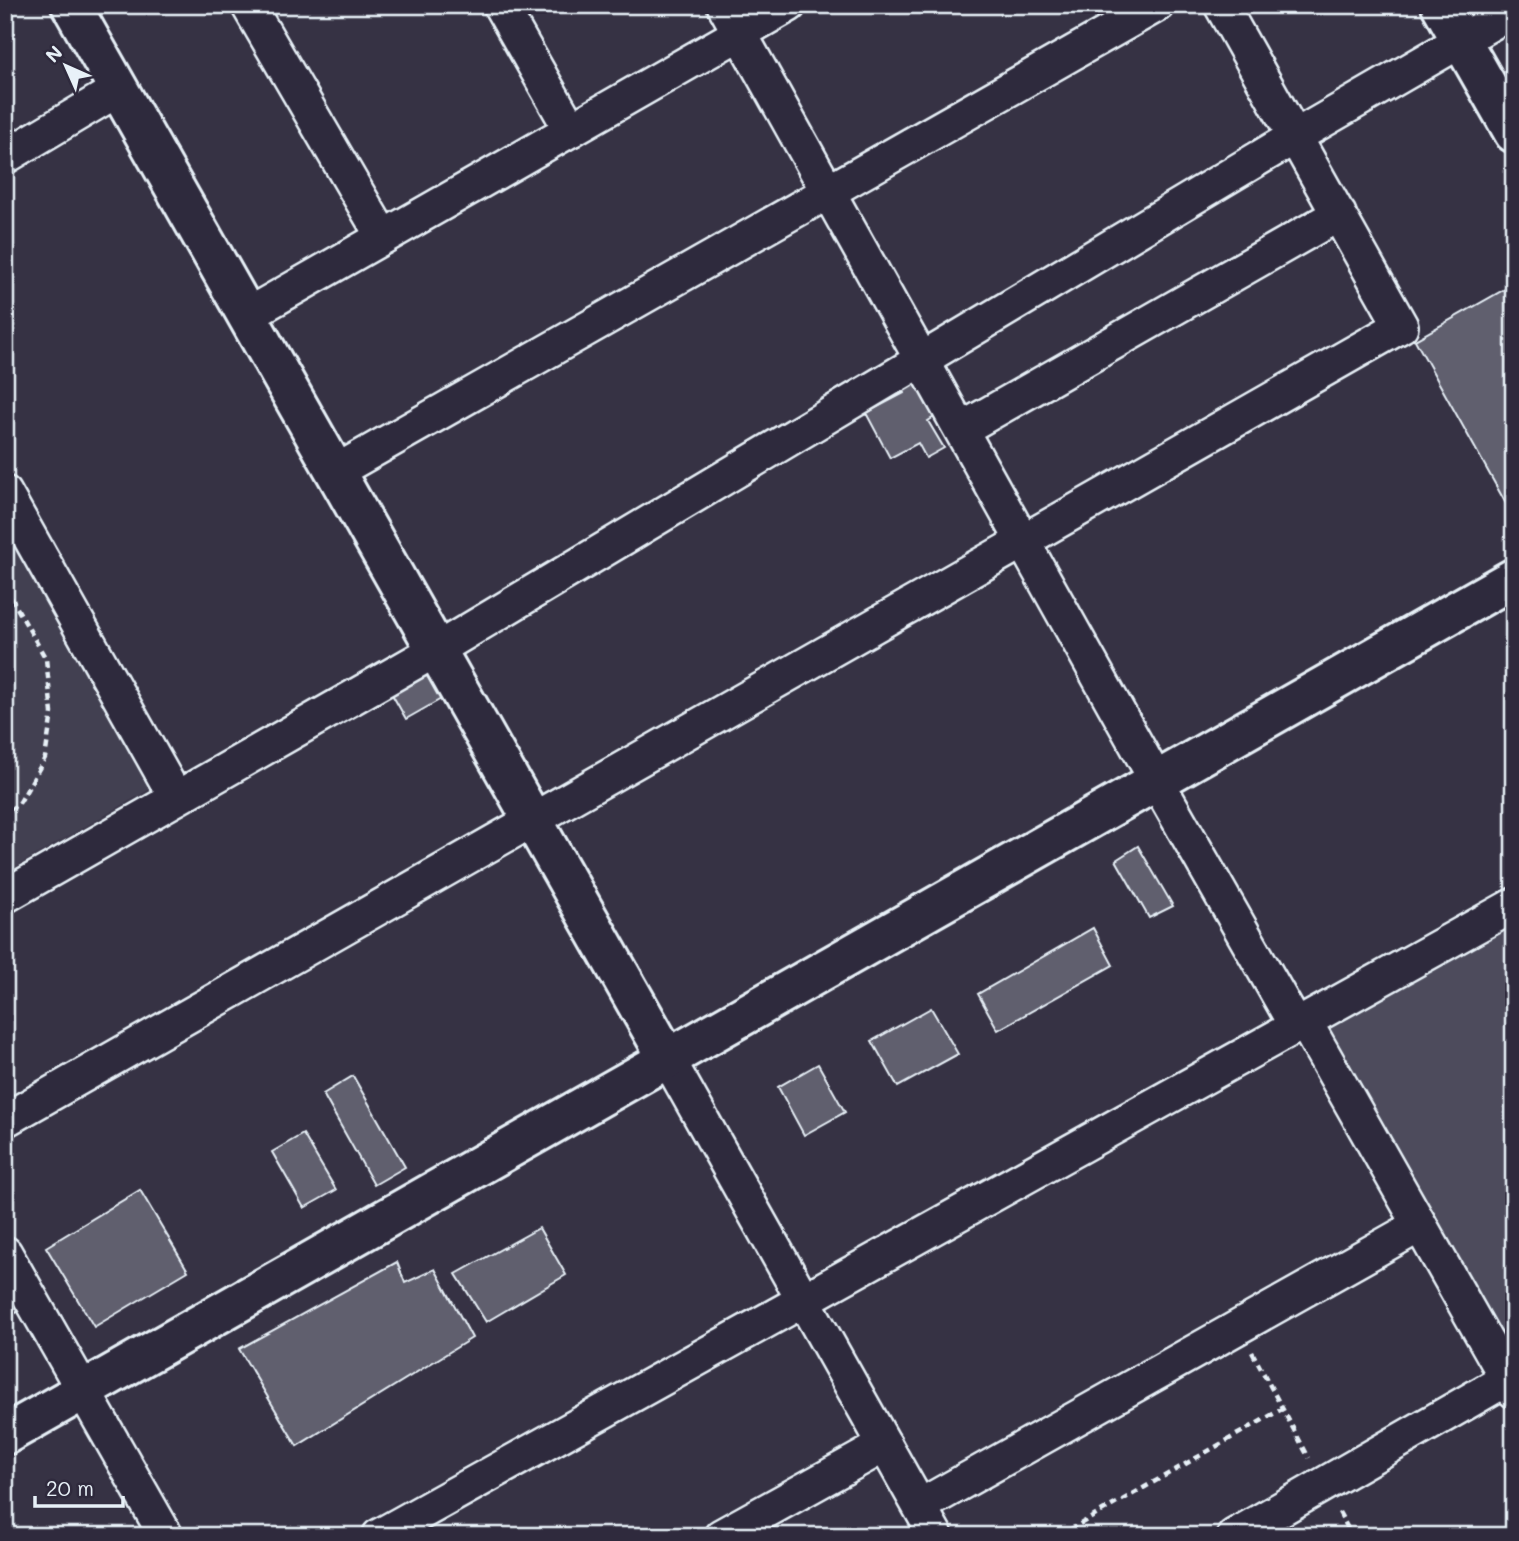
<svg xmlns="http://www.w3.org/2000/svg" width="1519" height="1541" viewBox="0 0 1519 1541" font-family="Mali,sans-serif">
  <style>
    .built { fill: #433f51 }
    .green { fill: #4d4b5c; stroke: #9a9eaa; stroke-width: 2 }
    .building { fill: #605e6e; stroke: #e8f1f8; stroke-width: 2 }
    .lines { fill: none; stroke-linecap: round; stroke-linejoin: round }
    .street-casing { stroke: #e8f1f8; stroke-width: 38 }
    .secondary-casing { stroke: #e8f1f8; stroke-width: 44 }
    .path { stroke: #e8f1f8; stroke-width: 4.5; stroke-dasharray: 7 5; stroke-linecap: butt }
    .street { stroke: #2f2a3d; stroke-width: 33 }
    .secondary { stroke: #2f2a3d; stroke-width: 38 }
  </style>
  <rect width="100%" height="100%" fill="#363244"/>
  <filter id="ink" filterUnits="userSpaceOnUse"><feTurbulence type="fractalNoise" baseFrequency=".0143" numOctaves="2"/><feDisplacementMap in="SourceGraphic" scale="14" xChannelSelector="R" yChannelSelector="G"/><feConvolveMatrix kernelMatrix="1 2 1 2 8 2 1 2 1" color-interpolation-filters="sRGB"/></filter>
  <g filter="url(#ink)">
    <path class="built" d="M 5,522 L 154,787 L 5,873 Z"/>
    <path class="green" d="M 1514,920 L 1514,1367 L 1321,1028 Z"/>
    <g class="building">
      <path d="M 1514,284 L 1514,518 L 1415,340 Z"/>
      <path d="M 916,374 L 939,414 L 928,421 L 944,448 L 926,458 L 918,443 L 890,458 L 866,413 L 904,393 L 898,383 Z"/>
      <path d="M 432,663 L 450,694 L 406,719 L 389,689 Z"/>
      <path d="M 1138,846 L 1173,906 L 1149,918 L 1116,860 Z"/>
      <path d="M 1093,928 L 1113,965 L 998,1030 L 978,994 Z"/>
      <path d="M 931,1008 L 958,1054 L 898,1087 L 872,1041 Z"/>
      <path d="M 818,1064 L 845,1112 L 804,1135 L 778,1087 Z"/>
      <path d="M 353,1076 L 405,1167 L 374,1185 L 323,1094 Z"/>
      <path d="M 303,1134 L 336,1190 L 304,1208 L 272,1152 Z"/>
      <path d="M 140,1190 L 188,1271 L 94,1327 L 46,1247 Z"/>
      <path d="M 539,1228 L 566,1275 L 486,1322 L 456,1274 Z"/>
      <path d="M 397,1262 L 405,1283 L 435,1269 L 472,1338 L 297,1446 L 239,1349 Z"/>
      <path d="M 5,1268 L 26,1307 L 5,1319 Z"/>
    </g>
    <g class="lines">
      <g class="street-casing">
        <g id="street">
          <path d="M 248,5 L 383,237"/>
          <path d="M 500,5 L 571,130"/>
          <path d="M 724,5 L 1156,780 L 1296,1026"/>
          <path d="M 5,157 L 119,89"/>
          <path d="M 247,315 L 789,5"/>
          <path d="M 962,429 L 1339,214"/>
          <path d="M 335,472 L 1157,5"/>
          <path d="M 5,493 L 176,798"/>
          <path d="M 5,896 L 436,650 L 1296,136 L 1514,10"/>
          <path d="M 1305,1022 L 1514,1391"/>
          <path d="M 668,1059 L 936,1536"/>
          <path d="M 5,1120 L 1401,326 L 1221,5"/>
          <path d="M 5,1253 L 166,1536"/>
          <path d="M 920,1506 L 1420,1225"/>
          <path d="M 379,1536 L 1514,905"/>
          <path d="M 721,1536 L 885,1445"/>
          <path d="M 1234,1536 L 1507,1379"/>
        </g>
      </g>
      <g class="secondary-casing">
        <g id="secondary">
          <path d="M 71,5 L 668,1059"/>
          <path d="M 1441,5 L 1514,133"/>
          <path d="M 5,1435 L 1514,578"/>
        </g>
      </g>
      <g class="path">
        <path d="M 5,587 L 46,659 L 52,713 L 45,758 L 20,802 L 5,814"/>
        <path d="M 1252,1352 L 1309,1458"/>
        <path d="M 1339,1512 L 1352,1536"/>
        <path d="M 1059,1536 L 1282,1409"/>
      </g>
      <use href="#street" class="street"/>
      <use href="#secondary" class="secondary"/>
    </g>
  </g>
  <rect width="1519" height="1541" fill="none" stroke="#2f2a3d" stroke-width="28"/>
  <rect x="14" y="14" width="1491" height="1513" fill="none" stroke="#e8f1f8" stroke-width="2.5" filter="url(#ink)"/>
  <g transform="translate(66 66) rotate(315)" stroke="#2f2a3d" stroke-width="5" paint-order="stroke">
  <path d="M0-5L12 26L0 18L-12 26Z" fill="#e8f1f8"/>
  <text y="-10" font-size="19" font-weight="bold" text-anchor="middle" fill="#e8f1f8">N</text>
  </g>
  <path d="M35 1496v10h88v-10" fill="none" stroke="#e8f1f8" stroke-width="3.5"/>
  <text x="46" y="1496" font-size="21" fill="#e8f1f8" stroke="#2f2a3d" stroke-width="5" paint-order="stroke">20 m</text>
</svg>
